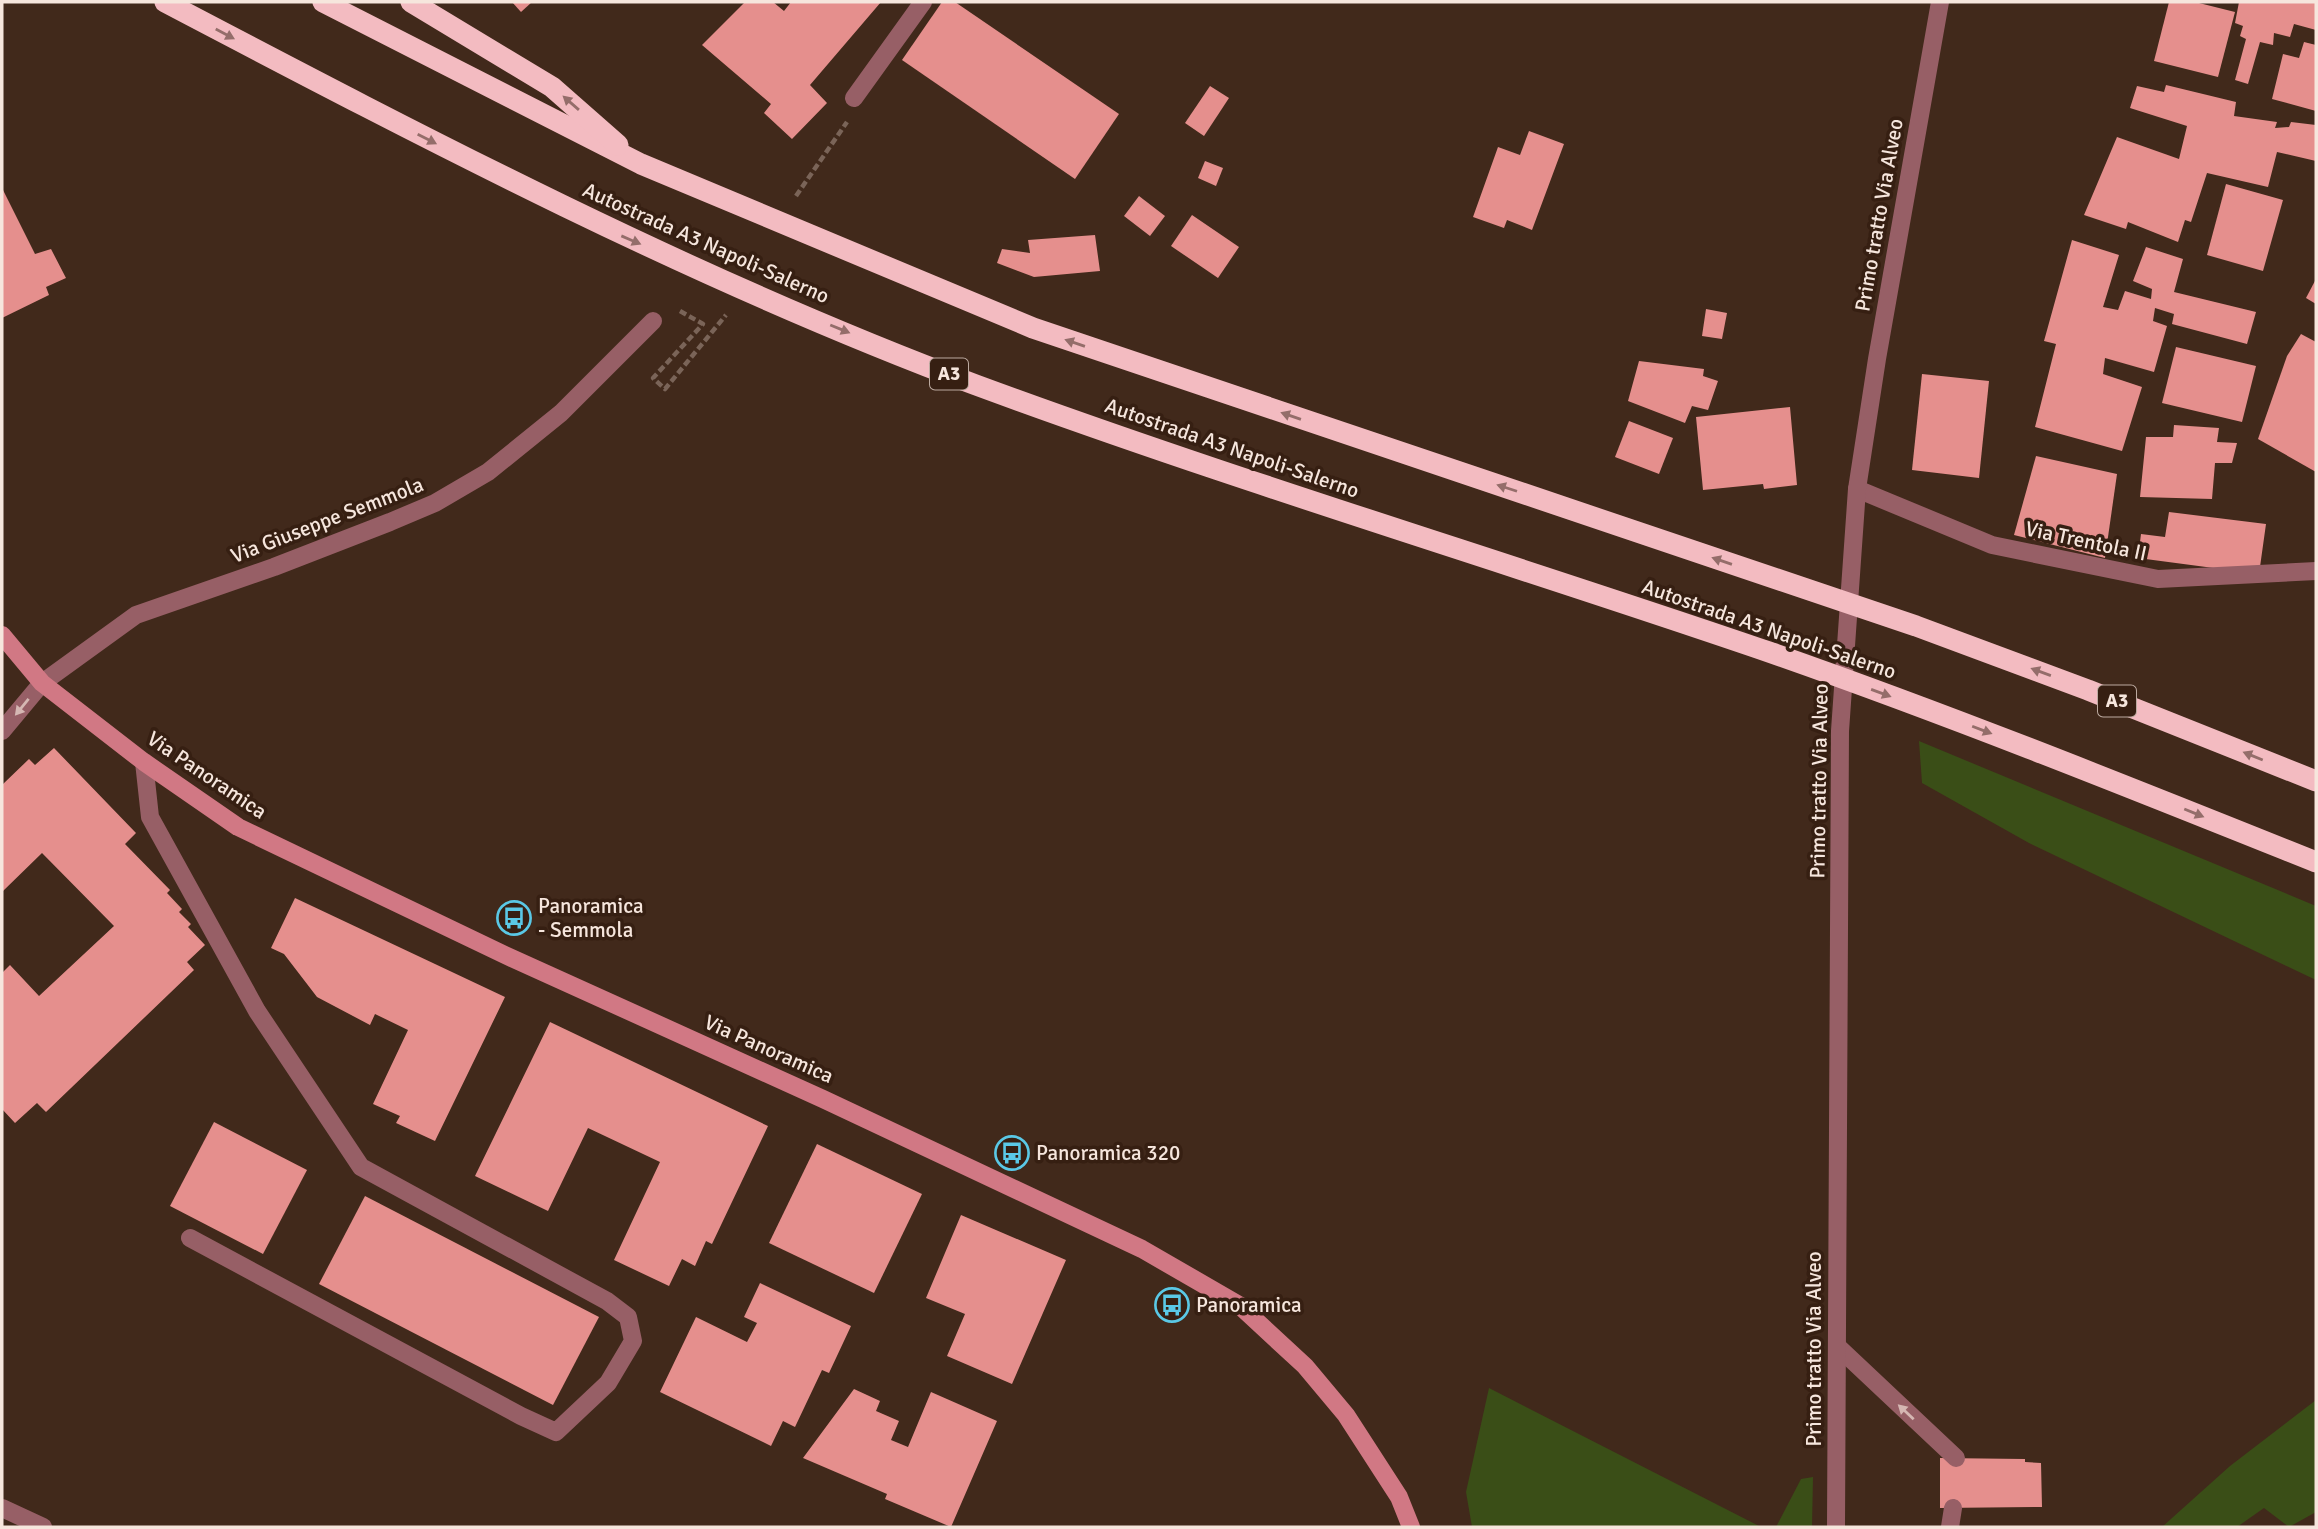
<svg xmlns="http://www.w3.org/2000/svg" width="2318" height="1529" viewBox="0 0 2318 1529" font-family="Signika,sans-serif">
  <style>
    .green { fill: #3a4e17 }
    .building { fill: #e58f8d }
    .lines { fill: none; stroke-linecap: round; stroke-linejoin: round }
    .path { stroke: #7a6458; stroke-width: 4.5; stroke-dasharray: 7 3.5; stroke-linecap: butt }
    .lane { stroke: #975f66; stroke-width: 18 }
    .street { stroke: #975f66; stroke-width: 18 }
    .secondary { stroke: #d17884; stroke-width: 18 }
    .highway { stroke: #f3bbc1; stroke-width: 21 }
    .oneway { fill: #946d6a }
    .oneway2 { fill: #d5b7b3 }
    .labels { text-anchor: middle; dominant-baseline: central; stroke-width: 7; stroke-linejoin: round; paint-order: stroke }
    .shield { fill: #361f12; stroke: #bcaaa0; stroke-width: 2 }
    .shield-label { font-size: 19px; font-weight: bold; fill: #f6e6dd }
    .street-label { font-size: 21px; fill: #f6e6dd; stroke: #361f12 }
    .poi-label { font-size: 21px; fill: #f6e6dd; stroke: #361f12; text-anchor: start }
  </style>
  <rect width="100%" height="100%" fill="#41291b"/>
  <g class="green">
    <path d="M 1919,741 L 2316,906 L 2316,980 L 2029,843 L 1922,783 Z"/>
    <path d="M 1489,1388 L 1761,1527 L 1472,1527 L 1466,1492 Z"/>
    <path d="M 2316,1400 L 2316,1512 L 2289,1527 L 2264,1508 L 2237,1527 L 2162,1527 L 2230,1466 Z"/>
    <path d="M 1813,1477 L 1812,1527 L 1776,1527 L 1801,1479 Z"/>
  </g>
  <g class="building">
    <path d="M 512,2 L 532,2 L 521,12 Z"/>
    <path d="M 745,2 L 773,2 L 784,11 L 791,2 L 881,2 L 810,85 L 827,103 L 792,139 L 764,113 L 771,104 L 702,45 Z"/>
    <path d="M 942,2 L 955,2 L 1119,114 L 1075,179 L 902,60 Z"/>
    <path d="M 2169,2 L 2195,2 L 2235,12 L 2218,77 L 2154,61 Z"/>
    <path d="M 2239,2 L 2316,2 L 2316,30 L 2294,24 L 2290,37 L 2274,33 L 2273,45 L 2260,42 L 2248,84 L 2235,80 L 2246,39 L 2240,36 L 2243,26 L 2235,23 Z"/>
    <path d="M 2304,42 L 2316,45 L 2316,111 L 2272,99 L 2283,54 L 2299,58 Z"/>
    <path d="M 2166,85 L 2236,102 L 2234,116 L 2277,122 L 2275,128 L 2289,127 L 2291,122 L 2316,125 L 2316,161 L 2277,152 L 2268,187 L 2207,173 L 2191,222 L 2185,220 L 2178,242 L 2128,222 L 2126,229 L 2084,215 L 2117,137 L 2179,159 L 2187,126 L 2130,108 L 2137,86 L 2164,92 Z"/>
    <path d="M 1210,86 L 1229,98 L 1204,136 L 1185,123 Z"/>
    <path d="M 1529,131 L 1564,144 L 1532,230 L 1507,220 L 1504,228 L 1473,217 L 1498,147 L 1520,155 Z"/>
    <path d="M 1205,161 L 1223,168 L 1216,186 L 1198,178 Z"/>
    <path d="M 2226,184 L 2283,200 L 2263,271 L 2207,255 Z"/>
    <path d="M 2,188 L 35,254 L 51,249 L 66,278 L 46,287 L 49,295 L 2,318 Z"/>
    <path d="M 1139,196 L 1165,216 L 1150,236 L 1124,216 Z"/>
    <path d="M 1192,215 L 1239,247 L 1218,278 L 1171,246 Z"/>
    <path d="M 1095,235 L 1100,271 L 1034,277 L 997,263 L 1002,249 L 1030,253 L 1028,240 Z"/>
    <path d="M 2072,240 L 2119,255 L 2103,307 L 2118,310 L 2125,291 L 2151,299 L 2152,289 L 2133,281 L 2146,247 L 2183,259 L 2174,292 L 2256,312 L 2247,344 L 2172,324 L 2174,314 L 2155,308 L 2153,321 L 2167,326 L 2154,372 L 2105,358 L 2103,374 L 2142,387 L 2122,451 L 2035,427 L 2056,344 L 2044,341 Z"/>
    <path d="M 2316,279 L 2316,304 L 2306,298 Z"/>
    <path d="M 1706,309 L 1727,313 L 1722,339 L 1702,336 Z"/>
    <path d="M 2301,334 L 2316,342 L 2316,472 L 2258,439 L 2287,356 Z"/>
    <path d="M 2176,347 L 2256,366 L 2242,422 L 2162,403 Z"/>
    <path d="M 1639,361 L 1704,369 L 1703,376 L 1718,381 L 1708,410 L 1692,406 L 1685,423 L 1628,401 Z"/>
    <path d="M 1922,374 L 1989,381 L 1979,478 L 1912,470 Z"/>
    <path d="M 1790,407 L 1797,485 L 1764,489 L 1763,484 L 1703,490 L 1696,417 Z"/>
    <path d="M 1629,421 L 1673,438 L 1659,474 L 1615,457 Z"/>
    <path d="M 2174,425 L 2219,428 L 2217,442 L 2237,443 L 2232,463 L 2215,463 L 2212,499 L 2140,497 L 2146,437 L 2173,437 Z"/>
    <path d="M 2036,456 L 2117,474 L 2105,558 L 2014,535 Z"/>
    <path d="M 2169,512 L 2266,524 L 2259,574 L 2138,558 L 2141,534 L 2165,537 Z"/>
    <path d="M 54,748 L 136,833 L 125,844 L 170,890 L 167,893 L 182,909 L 179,912 L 191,924 L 188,927 L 205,945 L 187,962 L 194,970 L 46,1112 L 37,1103 L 15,1123 L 2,1109 L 2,973 L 10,965 L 39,996 L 114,926 L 42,853 L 2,892 L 2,785 L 29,759 L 35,765 Z"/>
    <path d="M 295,898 L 505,997 L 435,1141 L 396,1123 L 400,1116 L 373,1104 L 408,1030 L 375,1014 L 370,1025 L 317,997 L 284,954 L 271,948 Z"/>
    <path d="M 550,1022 L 768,1126 L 712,1244 L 706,1241 L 695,1266 L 682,1259 L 669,1286 L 614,1260 L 660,1162 L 588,1128 L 548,1211 L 475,1176 Z"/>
    <path d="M 214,1122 L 307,1170 L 263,1254 L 170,1206 Z"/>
    <path d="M 817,1144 L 922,1194 L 874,1293 L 769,1243 Z"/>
    <path d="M 365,1196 L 599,1317 L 553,1405 L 319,1284 Z"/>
    <path d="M 961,1215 L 1066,1260 L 1012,1384 L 947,1356 L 965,1314 L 926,1298 Z"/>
    <path d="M 760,1283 L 851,1326 L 829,1373 L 822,1370 L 795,1427 L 783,1421 L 771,1446 L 660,1392 L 696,1317 L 747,1342 L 757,1323 L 744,1317 Z"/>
    <path d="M 854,1389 L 880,1401 L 876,1411 L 899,1421 L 891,1440 L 908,1447 L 931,1392 L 997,1421 L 951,1527 L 885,1499 L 887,1494 L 803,1458 Z"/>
    <path d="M 1940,1458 L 2025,1459 L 2025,1462 L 2041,1463 L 2042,1507 L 1940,1508 Z"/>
  </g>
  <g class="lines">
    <g class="path">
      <path d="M 796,196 L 847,122"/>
      <path d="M 680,311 L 703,324 L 653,378 L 665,389 L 726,315"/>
    </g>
    <g class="lane">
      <path d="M 144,762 L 150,817 L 257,1011 L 361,1167 L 607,1301 L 628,1317 L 633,1341 L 608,1383 L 556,1432 L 521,1416 L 190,1238"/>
      <path d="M 1837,1346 L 1956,1458"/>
      <path d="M 1950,1527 L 1953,1508"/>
    </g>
    <g class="street">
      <path d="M 854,98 L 923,2"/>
      <path d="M 1857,489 L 1992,545 L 2158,579 L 2316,571"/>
      <path d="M 2,731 L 42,683 L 136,615 L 274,567 L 390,522 L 435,503 L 488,472 L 561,413 L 653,321"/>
      <path d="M 2,1508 L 43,1527"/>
      <path d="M 1836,1527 L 1840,731 L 1857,489 L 1877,359 L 1940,2"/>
    </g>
    <path class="secondary" d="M 2,635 L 42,683 L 144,762 L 238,827 L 505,955 L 823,1099 L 1142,1249 L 1239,1305 L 1305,1366 L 1346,1415 L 1399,1497 L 1411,1527"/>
    <g class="highway">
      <path d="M 165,2 C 430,141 695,280 976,385 C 1239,482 1507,562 1772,653 C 1955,717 2136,790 2316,862"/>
      <path d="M 323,2 L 641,164 L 1033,328 L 1916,626 L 2088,690 L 2316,781"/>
      <path d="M 411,2 L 552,87 L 618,145"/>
    </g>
  </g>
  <defs><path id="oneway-solid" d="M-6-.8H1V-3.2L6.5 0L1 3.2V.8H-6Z" transform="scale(1.75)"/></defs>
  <g class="oneway">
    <use href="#oneway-solid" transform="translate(225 34) rotate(28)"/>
    <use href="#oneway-solid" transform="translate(571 103) rotate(-139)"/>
    <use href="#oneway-solid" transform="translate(427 139) rotate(27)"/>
    <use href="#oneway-solid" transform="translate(631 240) rotate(23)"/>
    <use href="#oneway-solid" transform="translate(840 329) rotate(22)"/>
    <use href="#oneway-solid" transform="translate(1075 343) rotate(-161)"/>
    <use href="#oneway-solid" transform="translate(1291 416) rotate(-161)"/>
    <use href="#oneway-solid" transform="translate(1507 488) rotate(-162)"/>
    <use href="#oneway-solid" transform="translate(1722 561) rotate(-161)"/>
    <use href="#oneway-solid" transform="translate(2041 672) rotate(-160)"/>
    <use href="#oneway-solid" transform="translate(1881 693) rotate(20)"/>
    <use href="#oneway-solid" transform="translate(1982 730) rotate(21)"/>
    <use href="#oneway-solid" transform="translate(2253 756) rotate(-158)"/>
    <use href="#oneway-solid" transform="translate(2194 813) rotate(22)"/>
  </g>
  <g class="oneway2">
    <use href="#oneway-solid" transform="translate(22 707) rotate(129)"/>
    <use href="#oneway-solid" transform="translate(1906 1412) rotate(-137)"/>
  </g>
  <defs>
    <g id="bus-ring" transform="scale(1.75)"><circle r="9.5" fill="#361f12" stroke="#5ac8e6" stroke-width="1.5"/><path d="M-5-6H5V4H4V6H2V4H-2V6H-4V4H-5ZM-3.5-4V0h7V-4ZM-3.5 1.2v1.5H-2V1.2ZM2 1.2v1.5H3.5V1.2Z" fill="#5ac8e6"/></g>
  </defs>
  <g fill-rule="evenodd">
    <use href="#bus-ring" x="514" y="918"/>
    <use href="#bus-ring" x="1012" y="1153"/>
    <use href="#bus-ring" x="1172" y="1305"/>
  </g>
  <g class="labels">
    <g class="shield">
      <rect x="930" y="358.5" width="38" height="31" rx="5"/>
      <rect x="2098" y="685.5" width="38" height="31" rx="5"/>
    </g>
    <g class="shield-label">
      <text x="949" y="374">A3</text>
      <text x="2117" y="701">A3</text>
    </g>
    <g class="street-label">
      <text transform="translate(1879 215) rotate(-80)">Primo tratto Via Alveo</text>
      <text transform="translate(706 243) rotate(24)">Autostrada A3 Napoli-Salerno</text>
      <text transform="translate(1232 448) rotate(19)">Autostrada A3 Napoli-Salerno</text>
      <text transform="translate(327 520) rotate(-21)">Via Giuseppe Semmola</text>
      <text transform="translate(2086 541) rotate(12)">Via Trentola II</text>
      <text transform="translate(1769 629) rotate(19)">Autostrada A3 Napoli-Salerno</text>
      <text transform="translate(207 775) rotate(34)">Via Panoramica</text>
      <text transform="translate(1819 781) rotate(-89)">Primo tratto Via Alveo</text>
      <text transform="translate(769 1049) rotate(24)">Via Panoramica</text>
      <text transform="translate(1814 1349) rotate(-90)">Primo tratto Via Alveo</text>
    </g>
    <g class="poi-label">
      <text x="538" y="906">Panoramica<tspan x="538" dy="24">- Semmola</tspan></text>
      <text x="1036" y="1153">Panoramica 320</text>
      <text x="1196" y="1305">Panoramica</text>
    </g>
  </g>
  <rect width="2318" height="1529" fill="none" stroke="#f6e6dd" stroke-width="7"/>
</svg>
